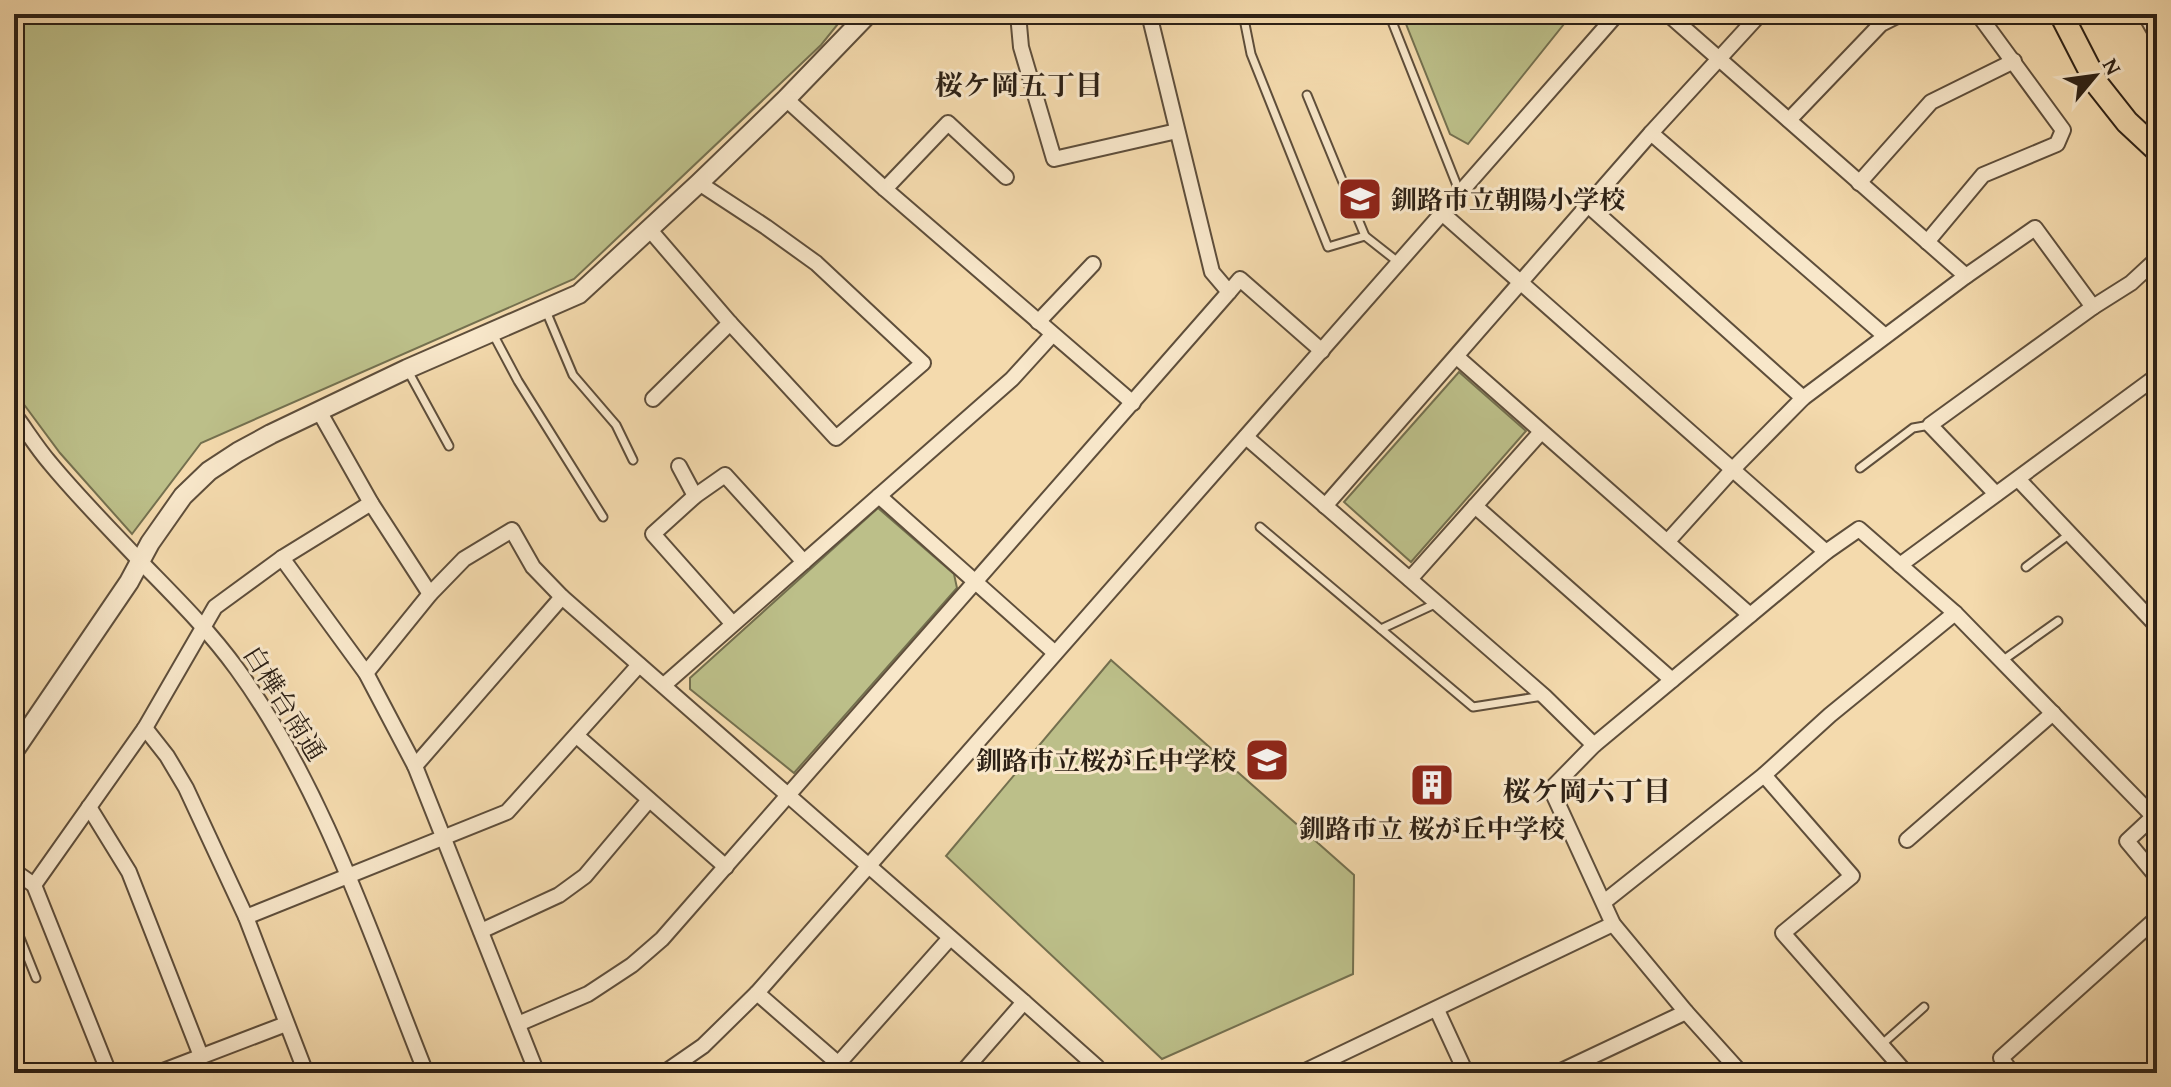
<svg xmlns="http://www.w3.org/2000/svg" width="2171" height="1087" viewBox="0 0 2171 1087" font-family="'Gentium Book Plus','Noto Serif JP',serif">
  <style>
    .green { fill: #bcbf89; stroke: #74704f; stroke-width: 2 }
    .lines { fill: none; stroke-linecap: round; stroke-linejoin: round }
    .service-casing { stroke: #5e4e3b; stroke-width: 11 }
    .minor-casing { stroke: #5e4e3b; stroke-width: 18 }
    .tertiary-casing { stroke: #5e4e3b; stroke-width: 22 }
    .primary-casing { stroke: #2c2015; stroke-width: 26 }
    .service { stroke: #f8e7ca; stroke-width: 7 }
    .minor { stroke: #f8e7ca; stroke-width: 14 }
    .tertiary { stroke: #f8e7ca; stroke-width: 18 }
    .primary { stroke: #f4daad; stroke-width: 22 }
    .labels { text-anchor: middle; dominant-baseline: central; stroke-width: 6; stroke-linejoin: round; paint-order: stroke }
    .poi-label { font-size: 26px; font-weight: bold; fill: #2c2015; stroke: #f8e7ca; text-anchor: start }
    .street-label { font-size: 26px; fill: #2c2015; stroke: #f8e7ca }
    .neighbourhood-label { font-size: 28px; font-weight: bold; fill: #2c2015; stroke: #f8e7ca }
  </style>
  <rect width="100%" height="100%" fill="#f4daad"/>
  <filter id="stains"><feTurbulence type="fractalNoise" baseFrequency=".0025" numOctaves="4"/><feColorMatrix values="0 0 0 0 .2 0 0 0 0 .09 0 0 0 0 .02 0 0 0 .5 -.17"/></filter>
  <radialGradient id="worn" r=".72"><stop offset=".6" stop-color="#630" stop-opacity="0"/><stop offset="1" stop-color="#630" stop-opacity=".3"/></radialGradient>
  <g class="green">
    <path d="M 17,14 L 846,14 L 821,45 L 574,279 L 201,443 L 132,534 L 60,453 L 14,391 L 14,19 Z"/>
    <path d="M 1402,14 L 1572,14 L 1468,144 L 1450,134 Z"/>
    <path d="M 1459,372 L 1526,431 L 1411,562 L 1344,502 Z"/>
    <path d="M 878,508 L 954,574 L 957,588 L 794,773 L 690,689 L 690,678 Z"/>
    <path d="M 1111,660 L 1354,875 L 1353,974 L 1162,1059 L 946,856 Z"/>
  </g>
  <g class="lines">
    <g class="service-casing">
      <g id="service">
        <path d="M 1243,14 L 1251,54 L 1328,247 L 1365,236 L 1398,262"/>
        <path d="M 1389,14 L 1460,193"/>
        <path d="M 1307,95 L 1365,236"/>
        <path d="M 546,311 L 573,375 L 616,425 L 633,460"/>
        <path d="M 493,334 L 518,381 L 603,517"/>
        <path d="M 408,371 L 449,446"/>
        <path d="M 1860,468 L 1913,428 L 1930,425"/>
        <path d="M 1260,527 L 1473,707 L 1543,696"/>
        <path d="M 2026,567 L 2071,533"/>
        <path d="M 1381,629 L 1437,603"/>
        <path d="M 2002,661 L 2058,621"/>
        <path d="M 14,923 L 36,978"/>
        <path d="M 1881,1045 L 1924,1007"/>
      </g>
    </g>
    <g class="minor-casing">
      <g id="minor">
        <path d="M 1018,14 L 1021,47 L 1054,159 L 1177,131"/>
        <path d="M 1149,14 L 1212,272 L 1229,292 L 1240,279 L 1322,351"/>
        <path d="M 1668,14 L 1966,276"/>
        <path d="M 2145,14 L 2157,35"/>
        <path d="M 786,99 L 885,189 L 1133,403"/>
        <path d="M 1789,120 L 1881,24 L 1901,14"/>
        <path d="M 1651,133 L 1885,336"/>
        <path d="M 1859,183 L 1931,102 L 2014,61"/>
        <path d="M 885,189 L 948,123 L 1006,177"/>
        <path d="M 1589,206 L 1803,398"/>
        <path d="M 1442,213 L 1826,552"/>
        <path d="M 650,230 L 730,323 L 836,438 L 923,363 L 816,263 L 766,227 L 699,183"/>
        <path d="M 1927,242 L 1983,175 L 2057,144 L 2063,130 L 1978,14"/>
        <path d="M 1038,322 L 1093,264"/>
        <path d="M 1457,357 L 1750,615"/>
        <path d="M 653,399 L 730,323"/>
        <path d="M 319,411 L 371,503 L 430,594"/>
        <path d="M 14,414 C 26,430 37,448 50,463 C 78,497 110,529 140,561 C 175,597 207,628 237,669 C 323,787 372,938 426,1073"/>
        <path d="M 1246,437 L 1544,696 L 1594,745"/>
        <path d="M 679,466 L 695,496"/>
        <path d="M 2018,479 L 2157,626"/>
        <path d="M 1996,494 L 1930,425 L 2093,307 L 2131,283 L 2157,259"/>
        <path d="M 879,496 L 1055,653"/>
        <path d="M 1325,506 L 1651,133 L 1760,14"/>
        <path d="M 1475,506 L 1672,680"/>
        <path d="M 1668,541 L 1733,469 L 1803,398 L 1966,276 L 2035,228 L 2093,307"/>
        <path d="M 282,558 L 366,673 L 415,766 L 537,1073"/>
        <path d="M 1900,565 L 2157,376"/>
        <path d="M 1410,579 L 1541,432"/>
        <path d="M 732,623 L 653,534 L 695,496 L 725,475 L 804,562"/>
        <path d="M 366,673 L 430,594 L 464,559 L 512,530 L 533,567 L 562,597 L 1024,1002 L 1097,1067 L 1092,1073"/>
        <path d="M 664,685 L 1012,379 L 1052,335"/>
        <path d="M 145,728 L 167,756 L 186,788 L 246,917 L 306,1073"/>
        <path d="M 577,736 L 726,867"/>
        <path d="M 415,766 L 562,597"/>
        <path d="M 1764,775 L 1852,876 L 1783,933 L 1906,1073"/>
        <path d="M 89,807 L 129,872 L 201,1056"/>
        <path d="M 2157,813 L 2127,841 L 2157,877"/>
        <path d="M 1907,840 L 2053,713"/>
        <path d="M 14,871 L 34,885 L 109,1073"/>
        <path d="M 34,885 L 145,728 L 215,607 L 282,558 L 371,503"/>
        <path d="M 1604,902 L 1764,775 L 1830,715 L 1955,613"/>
        <path d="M 246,917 L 507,812 L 639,665"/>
        <path d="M 481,931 L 559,895 L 585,876 L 649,800"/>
        <path d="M 757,993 L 849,1073"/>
        <path d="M 1437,1010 L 1466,1073"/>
        <path d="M 518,1024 L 588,994 L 632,965 L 662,939 L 1229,292"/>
        <path d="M 158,1073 L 286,1024"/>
        <path d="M 664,1073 L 703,1046 L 757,993 L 1617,14"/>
        <path d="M 830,1073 L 950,938"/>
        <path d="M 962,1073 L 1024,1002"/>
        <path d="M 1301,1073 L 1613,924"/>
        <path d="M 1557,1073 L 1686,1012"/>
        <path d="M 1741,1073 L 1686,1012 L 1613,924 L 1551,789 L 1594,745 L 1826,552 L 1859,529 L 1955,613 L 2153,816"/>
        <path d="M 2012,1073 L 2001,1058 L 2157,918"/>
      </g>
    </g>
    <g class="tertiary-casing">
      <path id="tertiary" d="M 14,751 L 129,582 L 150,543 L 183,496 L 209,471 L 238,452 L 271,434 L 407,369 L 579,294 L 699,183 L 786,99 L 868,14"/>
    </g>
    <g class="primary-casing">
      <path id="primary" d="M 2061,14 L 2097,84 L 2127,122 L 2157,150"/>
    </g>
    <use href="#service" class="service"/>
    <use href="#minor" class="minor"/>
    <use href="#tertiary" class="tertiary"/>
    <use href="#primary" class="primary"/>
  </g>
  <defs>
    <g id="school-square" transform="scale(2.3)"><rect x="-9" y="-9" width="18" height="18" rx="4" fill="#8f2418" stroke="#f8e7ca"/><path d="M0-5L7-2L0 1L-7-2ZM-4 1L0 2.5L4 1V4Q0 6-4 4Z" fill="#fff"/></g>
    <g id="building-square" transform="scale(2.3)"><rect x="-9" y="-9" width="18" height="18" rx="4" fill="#8f2418" stroke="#f8e7ca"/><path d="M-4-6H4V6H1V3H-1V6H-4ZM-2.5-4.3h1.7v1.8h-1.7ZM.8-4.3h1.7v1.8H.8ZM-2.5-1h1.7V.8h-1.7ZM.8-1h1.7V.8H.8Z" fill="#fff"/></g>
  </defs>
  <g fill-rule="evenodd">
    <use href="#school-square" x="1360" y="199"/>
    <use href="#school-square" x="1267" y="760"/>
    <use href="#building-square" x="1432" y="785"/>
  </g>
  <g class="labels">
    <g class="poi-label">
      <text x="1391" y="199">釧路市立朝陽小学校</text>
      <text x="1236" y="760" text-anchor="end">釧路市立桜が丘中学校</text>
      <text x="1432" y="828" text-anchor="middle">釧路市立 桜が丘中学校</text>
    </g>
    <g class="street-label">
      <text transform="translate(285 703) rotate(58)">白樺台南通</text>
    </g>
    <g class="neighbourhood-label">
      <text x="1019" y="84">桜ケ岡五丁目</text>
      <text x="1587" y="790">桜ケ岡六丁目</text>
    </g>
  </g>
  <rect width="2171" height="1087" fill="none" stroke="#f4daad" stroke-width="48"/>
  <rect x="16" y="16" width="2139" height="1055" fill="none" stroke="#2c2015" stroke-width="4"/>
  <rect x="24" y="24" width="2123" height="1039" fill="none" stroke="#2c2015" stroke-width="2"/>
  <g transform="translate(2095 76) rotate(61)" stroke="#f8e7ca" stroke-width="6" paint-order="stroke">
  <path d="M0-6L14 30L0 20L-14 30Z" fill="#2c2015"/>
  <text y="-12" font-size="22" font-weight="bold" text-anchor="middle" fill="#2c2015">N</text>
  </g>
  <rect width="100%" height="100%" filter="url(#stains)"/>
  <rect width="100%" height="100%" fill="url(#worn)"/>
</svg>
